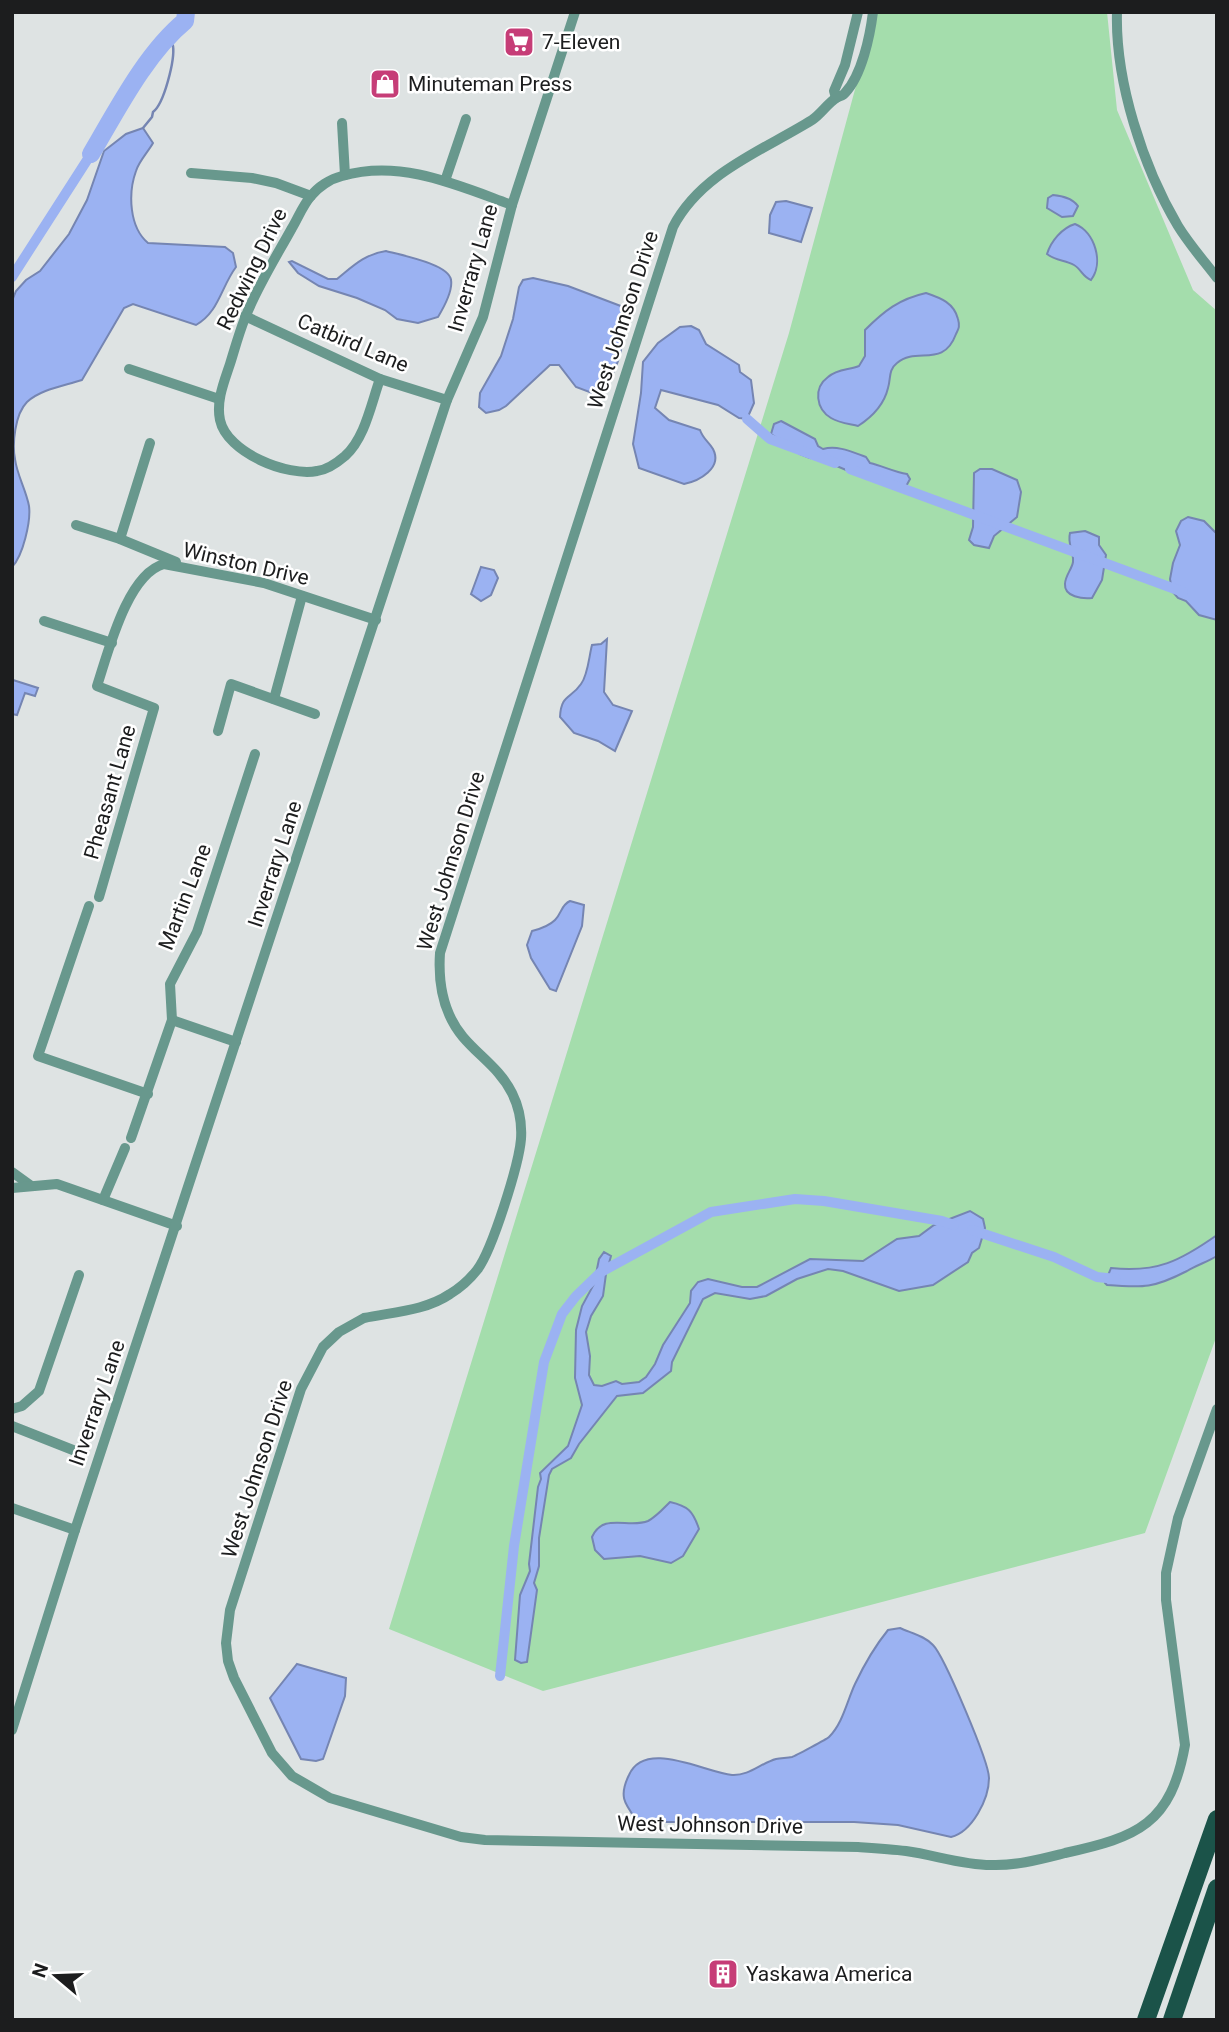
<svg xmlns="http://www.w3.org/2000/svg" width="1229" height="2032" viewBox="0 0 1229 2032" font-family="Roboto,sans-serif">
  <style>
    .green { fill: #a4ddac }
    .water { fill: #9bb2f2; stroke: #7585b2; stroke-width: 2 }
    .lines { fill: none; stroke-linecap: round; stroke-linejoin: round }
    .stream { stroke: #7585b2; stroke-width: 2.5 }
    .canal { stroke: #9bb2f2; stroke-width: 10 }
    .river { stroke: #9bb2f2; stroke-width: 18 }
    .street { stroke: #68988d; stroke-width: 10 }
    .primary { stroke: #1b5349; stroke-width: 18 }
    .labels { text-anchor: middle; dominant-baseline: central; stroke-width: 5; stroke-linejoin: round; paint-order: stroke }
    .poi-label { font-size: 21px; fill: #1c1d1e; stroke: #fff; text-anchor: start }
    .street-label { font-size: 21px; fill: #1c1d1e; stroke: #fff }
  </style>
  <rect width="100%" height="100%" fill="#dee3e3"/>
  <path class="green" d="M 876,12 L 1107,12 L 1117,110 L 1193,290 L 1217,311 L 1217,1335 L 1145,1533 L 543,1691 L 389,1629 L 789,333 Z"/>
  <g class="water">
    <path d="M 143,128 L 153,143 C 148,152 139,161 136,171 C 128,193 129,227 148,243 L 225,247 L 233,253 L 236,267 C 221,287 219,312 196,325 L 133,304 L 124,308 L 82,380 C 64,386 41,389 27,402 C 15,414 12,444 15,459 C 17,475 26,490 29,506 C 31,521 23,556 12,567 L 12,301 L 16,291 L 26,280 L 40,271 L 69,234 L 87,200 L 104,151 L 126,134 Z"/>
    <path d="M 1053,195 C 1063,196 1072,198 1078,206 L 1073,216 L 1062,217 L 1047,208 L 1048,198 Z"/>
    <path d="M 786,201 L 812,208 L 801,242 L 769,233 L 770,215 L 776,202 Z"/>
    <path d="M 1075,224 C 1095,232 1104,263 1091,280 C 1083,277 1081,269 1074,265 C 1065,260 1056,261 1047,254 C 1051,241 1062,228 1075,224 Z"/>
    <path d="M 386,251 C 400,255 449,264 451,280 C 453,291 444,307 438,317 L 418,323 L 397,319 L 385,310 L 357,298 L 319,286 L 298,273 L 289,262 L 292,261 L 328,279 L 337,279 C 353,266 365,254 386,251 Z"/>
    <path d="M 533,278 L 568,286 L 626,308 C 624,335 622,381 592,393 L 576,387 L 559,365 L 550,365 L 506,406 L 499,410 L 486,413 L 479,407 L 480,393 L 501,356 L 513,319 L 519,287 L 523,280 Z"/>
    <path d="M 926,293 C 941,298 954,303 958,319 C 960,326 959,328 956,334 C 943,369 917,346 897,363 C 888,370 891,379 888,388 C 884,405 872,417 858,426 C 850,424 839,423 831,418 C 816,409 813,388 828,377 C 837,369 849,370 859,366 L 865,356 L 865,330 C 884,311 899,299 926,293 Z"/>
    <path d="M 691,326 L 699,330 L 706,344 L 739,365 L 740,372 L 751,380 L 754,403 L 747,419 L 739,418 L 718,405 L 661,390 L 655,408 L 669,420 L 700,430 C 703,439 709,442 713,449 C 723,468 699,481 684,484 L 639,468 L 633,444 L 641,393 L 643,362 L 658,343 L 680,327 Z"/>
    <path d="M 781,421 L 815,439 L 818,446 L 823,449 C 838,445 852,452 866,457 L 870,463 C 883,466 894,472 907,474 L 910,479 L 903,492 L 874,481 L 871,474 L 864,471 L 858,475 L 827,462 L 824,456 L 815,453 L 810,458 L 800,454 L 771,434 L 774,424 Z"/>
    <path d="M 980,469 L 992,469 L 1017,480 L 1021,492 L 1017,517 L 994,536 L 989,548 L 974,545 L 969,540 L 973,527 L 974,473 Z"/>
    <path d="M 1188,517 L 1204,521 L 1217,534 L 1217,620 L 1199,615 L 1186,601 L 1178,598 L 1172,591 L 1170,579 L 1173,563 L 1180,545 L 1176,531 L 1181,521 Z"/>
    <path d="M 1085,531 L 1099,537 L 1099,545 L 1106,555 L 1102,580 L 1092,598 C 1083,599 1064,597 1065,584 C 1065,576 1072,569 1073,562 C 1074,551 1067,544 1070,533 Z"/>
    <path d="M 481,567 L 494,570 L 498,578 L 491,595 L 481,601 L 471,594 Z"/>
    <path d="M 607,639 L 604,692 L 613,705 L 632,711 L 615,751 L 598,741 L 574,733 L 560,717 C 561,694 571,699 581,684 C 588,675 589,656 592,645 L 601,644 Z"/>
    <path d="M 13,680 L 38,688 L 35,696 L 25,693 L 17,715 L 12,714 Z"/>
    <path d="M 570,901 L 584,905 L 582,926 L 556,991 L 550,989 L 531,958 L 527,945 L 532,931 C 540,929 549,926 555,920 C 562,913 561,905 570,901 Z"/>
    <path d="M 970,1211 L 983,1219 L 985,1228 L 979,1248 L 972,1253 L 968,1262 L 933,1285 L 899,1291 L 843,1271 L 828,1269 L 797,1279 L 766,1296 L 750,1299 L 715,1293 L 703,1299 L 672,1362 L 671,1371 L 643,1393 L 617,1396 L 579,1444 L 571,1458 L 552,1469 L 549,1475 L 539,1538 L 539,1566 L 534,1583 L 537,1590 L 527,1662 L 521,1663 L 515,1660 L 520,1595 L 530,1571 L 529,1564 L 538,1487 L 541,1479 L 540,1473 L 568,1446 L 582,1405 L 575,1378 L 576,1330 L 582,1306 L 594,1284 L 599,1259 L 604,1252 L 611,1256 L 606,1274 L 603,1296 L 591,1316 L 586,1332 L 590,1356 L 589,1375 L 594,1385 L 602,1386 L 616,1381 L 622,1384 L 639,1382 L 646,1377 L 655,1364 L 663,1345 L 690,1303 L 691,1291 L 698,1282 L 708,1279 L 742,1287 L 757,1287 L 810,1259 L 863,1261 L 897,1239 L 919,1236 L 934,1225 Z"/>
    <path d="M 1217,1235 L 1217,1256 C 1207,1262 1197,1265 1187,1271 C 1154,1288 1144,1288 1107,1285 L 1105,1283 L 1111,1268 C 1157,1273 1180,1261 1217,1235 Z"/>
    <path d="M 670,1502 C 688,1506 693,1511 699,1529 L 683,1556 L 671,1563 L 640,1556 L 604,1559 L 595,1550 L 592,1537 C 603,1512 629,1529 648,1521 C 656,1517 664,1508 670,1502 Z"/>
    <path d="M 900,1628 C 911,1633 925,1636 933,1645 C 944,1656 989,1762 989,1778 C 989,1799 972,1832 951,1837 L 898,1825 L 854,1822 L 638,1822 C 625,1804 618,1797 629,1775 C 645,1739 704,1772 732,1775 C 749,1776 761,1763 776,1759 C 781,1758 787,1758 792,1757 C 795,1756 827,1739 829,1737 C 843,1723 847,1701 855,1684 C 864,1665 875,1646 888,1630 Z"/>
    <path d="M 297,1664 L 346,1678 L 345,1696 L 323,1759 L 316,1761 L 301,1759 L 270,1698 Z"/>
  </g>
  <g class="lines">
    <path class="stream" d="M 143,128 L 152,117 L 153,112 C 164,104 175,60 173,46 C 172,42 169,39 167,35"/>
    <g class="canal">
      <path d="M 12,277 L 91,154"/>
      <path d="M 747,419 L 770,439 L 835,463"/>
      <path d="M 850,469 L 1183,592"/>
      <path d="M 972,1230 L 1054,1257 L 1097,1277 L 1116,1279"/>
      <path d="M 500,1676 L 514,1546 L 544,1362 L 562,1314 L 576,1296 L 601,1272 L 711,1212 L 795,1199 L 824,1201 L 942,1221 L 954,1225"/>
    </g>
    <path class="river" d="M 91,154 C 117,110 146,53 185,21 L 186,12"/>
    <g class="street">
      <path d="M 873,12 C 870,36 862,75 845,93 C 843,96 839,96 836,98 C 827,104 821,114 812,120 C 762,151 701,173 673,227 L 440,953 C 438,983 443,1013 463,1037 C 480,1057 500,1069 512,1093 C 519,1107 522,1124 521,1139 C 519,1164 492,1251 477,1270 C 470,1279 460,1288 450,1294 C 425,1311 392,1312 364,1318 L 339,1332 L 323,1347 L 301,1389 L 230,1610 L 226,1643 L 228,1661 L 234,1678 L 272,1753 L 292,1776 L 330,1798 L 461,1837 L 485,1840 L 858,1847 C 874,1848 891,1849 906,1851 C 935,1855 962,1865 991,1865 C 1016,1866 1041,1859 1065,1853 C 1138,1837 1171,1824 1185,1745 L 1166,1600 L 1166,1573 L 1178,1518 L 1217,1409"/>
      <path d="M 1117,12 C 1115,81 1143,167 1178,226 C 1189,244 1204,261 1217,278"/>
      <path d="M 836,98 L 834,91 L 845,65 L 858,12"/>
      <path d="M 342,123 L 345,175"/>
      <path d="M 191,173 L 252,178 L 276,183 L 311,196"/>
      <path d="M 445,181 L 466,119"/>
      <path d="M 245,316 L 380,379 L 447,400"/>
      <path d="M 129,369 L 219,399"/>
      <path d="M 380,379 C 371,404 365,438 345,456 C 338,462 327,470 317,471 C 288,477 227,453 220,420 C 216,401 224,382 230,364 C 235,348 239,333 245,318 C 257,287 276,257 292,228 C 298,218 303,205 311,196 C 318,187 330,179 342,176 C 401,159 457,185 512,205"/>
      <path d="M 76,525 L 120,539 L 176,562"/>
      <path d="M 120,539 L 150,443"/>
      <path d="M 44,621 L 112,643"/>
      <path d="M 274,699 L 302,596"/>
      <path d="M 218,731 L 231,684 L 315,714"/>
      <path d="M 99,897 L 154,708 L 97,686 C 108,653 127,574 164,564 L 264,583 L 376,620"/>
      <path d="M 89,906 L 38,1056 L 148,1094"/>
      <path d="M 172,1020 L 236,1042"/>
      <path d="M 131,1138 L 172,1020 L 170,984 L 197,932 L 255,754"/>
      <path d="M 12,1172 L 30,1185"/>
      <path d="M 12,1188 L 57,1184 L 177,1226"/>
      <path d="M 103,1200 L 125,1148"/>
      <path d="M 12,1409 L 22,1406 L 39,1391 L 79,1275"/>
      <path d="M 12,1426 L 78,1452"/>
      <path d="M 12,1508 L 75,1530"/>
      <path d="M 12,1730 L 75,1530 L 447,400 L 483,317 L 512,205 L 575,12"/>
    </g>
    <g class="primary">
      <path d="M 1146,2020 L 1217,1819"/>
      <path d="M 1172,2020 L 1217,1888"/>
    </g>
  </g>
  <defs>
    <g id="supermarket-square" transform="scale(1.575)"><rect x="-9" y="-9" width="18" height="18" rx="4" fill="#c63d77" stroke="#fff"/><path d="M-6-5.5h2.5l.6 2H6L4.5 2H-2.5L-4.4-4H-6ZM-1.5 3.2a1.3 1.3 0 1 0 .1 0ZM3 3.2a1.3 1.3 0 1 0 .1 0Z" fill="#fff"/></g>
    <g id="shop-square" transform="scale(1.575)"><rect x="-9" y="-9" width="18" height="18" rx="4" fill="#c63d77" stroke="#fff"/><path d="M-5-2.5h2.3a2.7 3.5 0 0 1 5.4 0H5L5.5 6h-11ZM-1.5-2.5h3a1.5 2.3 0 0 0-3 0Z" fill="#fff"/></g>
    <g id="building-square" transform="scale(1.575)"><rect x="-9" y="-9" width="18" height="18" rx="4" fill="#c63d77" stroke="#fff"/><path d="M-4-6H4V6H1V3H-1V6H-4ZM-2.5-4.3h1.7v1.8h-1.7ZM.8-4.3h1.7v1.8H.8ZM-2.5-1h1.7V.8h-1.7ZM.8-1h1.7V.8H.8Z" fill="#fff"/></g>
  </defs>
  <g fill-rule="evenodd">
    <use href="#supermarket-square" x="519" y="42"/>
    <use href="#shop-square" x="385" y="84"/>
    <use href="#building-square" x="723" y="1974"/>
  </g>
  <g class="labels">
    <g class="poi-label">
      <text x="542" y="42">7-Eleven</text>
      <text x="408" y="84">Minuteman Press</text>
      <text x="746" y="1974">Yaskawa America</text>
    </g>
    <g class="street-label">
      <text transform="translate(473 268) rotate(-74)">Inverrary Lane</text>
      <text transform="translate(252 269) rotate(-64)">Redwing Drive</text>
      <text transform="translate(623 320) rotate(-72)">West Johnson Drive</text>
      <text transform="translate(353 343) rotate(23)">Catbird Lane</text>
      <text transform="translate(246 564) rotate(13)">Winston Drive</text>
      <text transform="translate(110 792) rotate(-74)">Pheasant Lane</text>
      <text transform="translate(451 861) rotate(-73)">West Johnson Drive</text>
      <text transform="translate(275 864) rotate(-72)">Inverrary Lane</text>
      <text transform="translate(185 897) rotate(-69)">Martin Lane</text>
      <text transform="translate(97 1403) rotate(-71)">Inverrary Lane</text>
      <text transform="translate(257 1469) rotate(-72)">West Johnson Drive</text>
      <text transform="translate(710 1825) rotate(1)">West Johnson Drive</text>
    </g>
  </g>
  <rect width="1229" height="2032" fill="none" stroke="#1c1d1e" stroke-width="28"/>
  <g transform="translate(56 1976) rotate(289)" stroke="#ffffff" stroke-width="5" paint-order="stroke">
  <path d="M0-5L12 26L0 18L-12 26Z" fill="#1c1d1e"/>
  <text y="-10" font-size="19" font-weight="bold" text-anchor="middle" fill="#1c1d1e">N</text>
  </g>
</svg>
